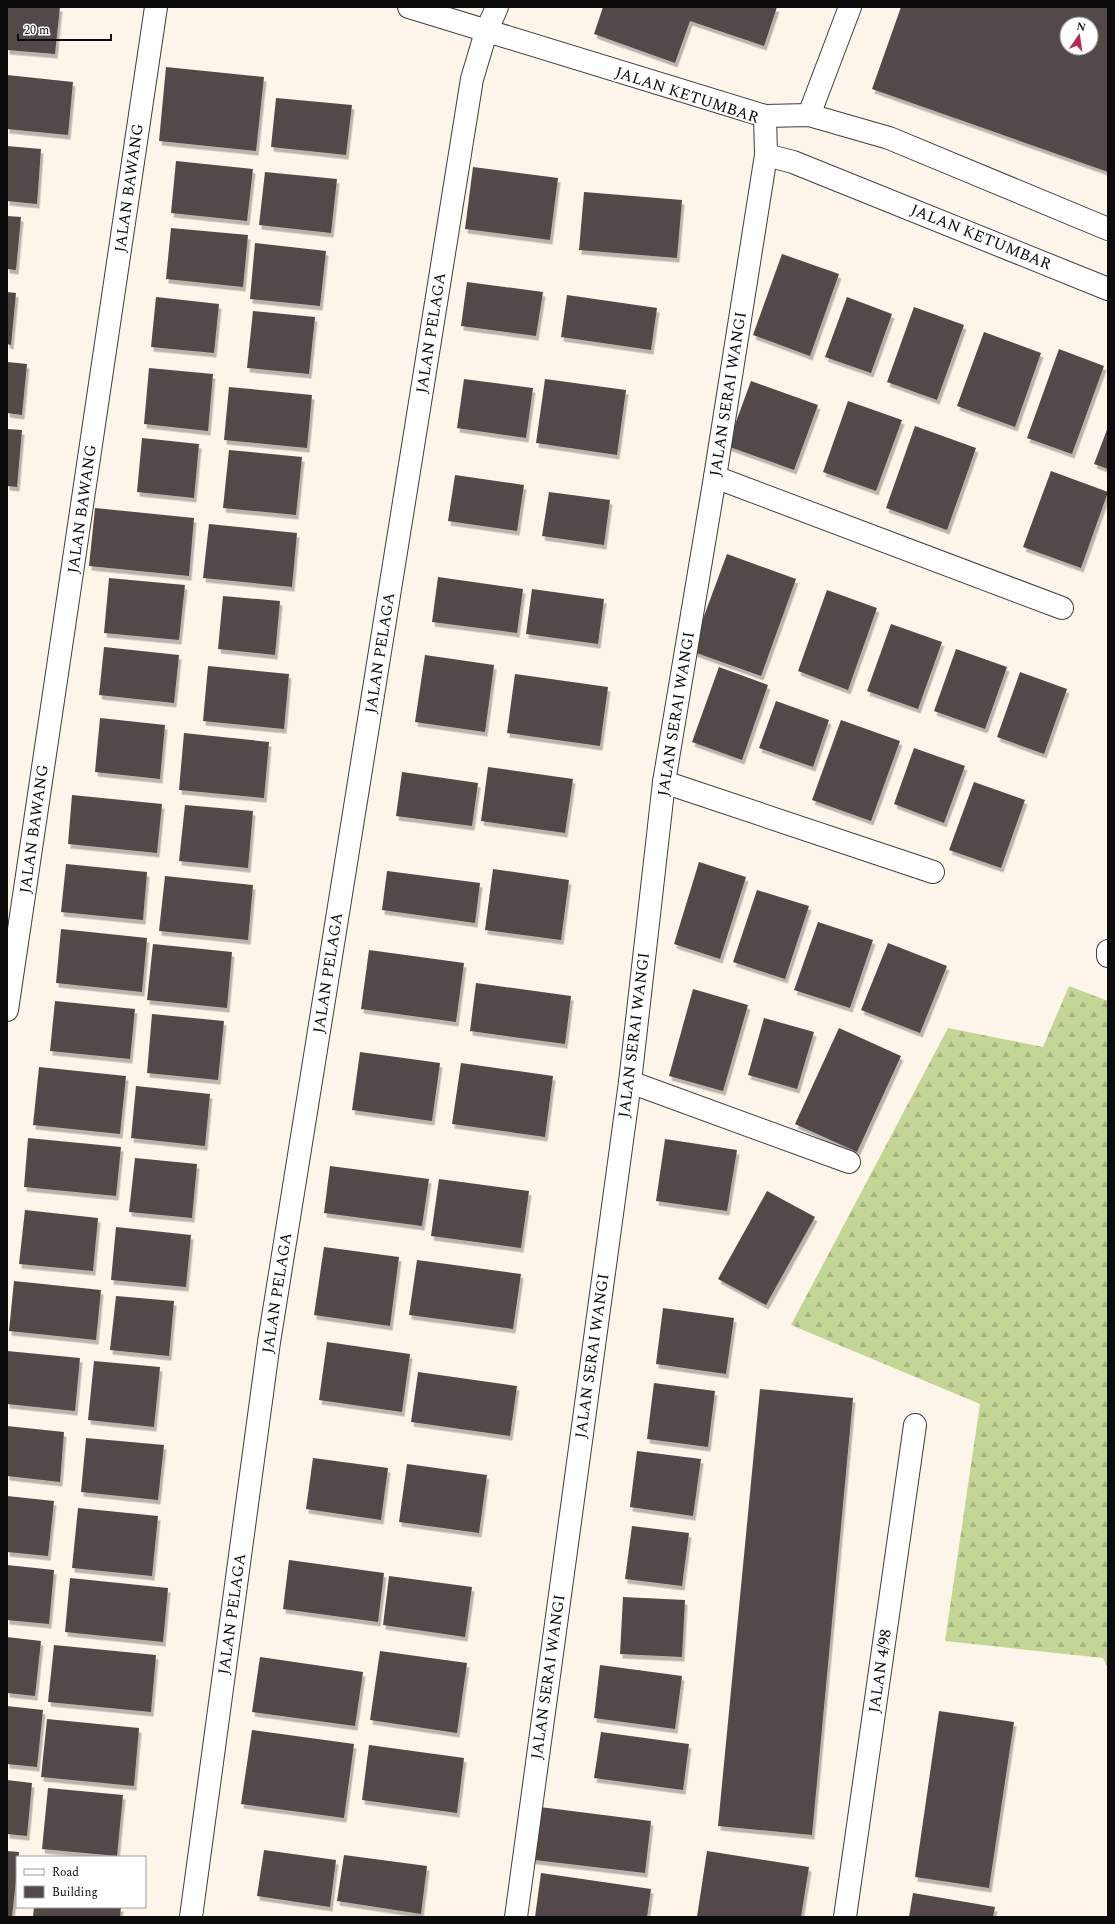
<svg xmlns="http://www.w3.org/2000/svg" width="1115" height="1924" viewBox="0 0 1115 1924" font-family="Spectral,serif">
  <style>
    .forest { fill: url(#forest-firs) }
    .building { fill: #534948; fill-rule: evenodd; filter: url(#shadow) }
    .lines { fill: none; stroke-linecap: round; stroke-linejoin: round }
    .minor-casing { stroke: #3e3e3e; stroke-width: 24 }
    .minor { stroke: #fff; stroke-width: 22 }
    .labels { text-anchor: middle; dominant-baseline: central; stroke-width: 4; stroke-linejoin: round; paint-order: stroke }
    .street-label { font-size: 16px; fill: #0b0b0b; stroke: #fff }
  </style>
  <defs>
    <pattern id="forest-firs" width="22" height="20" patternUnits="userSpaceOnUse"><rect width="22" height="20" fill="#c3d696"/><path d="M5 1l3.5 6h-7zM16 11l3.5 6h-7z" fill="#a6b680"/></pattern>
    <filter id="shadow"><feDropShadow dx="2.5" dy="4.5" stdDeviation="0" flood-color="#0004"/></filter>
  </defs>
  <rect width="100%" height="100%" fill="#fef5ea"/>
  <path class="forest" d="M 1069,986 L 1108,1001 L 1108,1668 L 1103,1658 L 945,1641 L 980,1404 L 791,1325 L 948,1028 L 1043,1047 Z"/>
  <g class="building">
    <path d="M 7,7 L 60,7 L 55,54 L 7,50 Z"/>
    <path d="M 603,7 L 777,7 L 764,46 L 690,21 L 675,63 L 594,34 Z"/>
    <path d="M 901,7 L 1108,7 L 1108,172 L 872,89 ZM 1067,24 L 1091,24 L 1091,48 L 1067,48 Z"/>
    <path d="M 166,67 L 264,77 L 256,151 L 159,141 Z"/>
    <path d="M 7,75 L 73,82 L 68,135 L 7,129 Z"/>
    <path d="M 276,98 L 352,105 L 346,155 L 271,147 Z"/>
    <path d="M 7,146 L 41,149 L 37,204 L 7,201 Z"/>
    <path d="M 176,161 L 253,169 L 247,221 L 171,213 Z"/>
    <path d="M 473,167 L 558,178 L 550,240 L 465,229 Z"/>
    <path d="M 265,172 L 337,179 L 331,233 L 259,225 Z"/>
    <path d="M 584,192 L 682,200 L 677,258 L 579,250 Z"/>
    <path d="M 7,216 L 21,217 L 16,270 L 7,269 Z"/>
    <path d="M 171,228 L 248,235 L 243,287 L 166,279 Z"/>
    <path d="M 255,243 L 326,251 L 320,306 L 250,299 Z"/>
    <path d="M 782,254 L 839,274 L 810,356 L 753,335 Z"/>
    <path d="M 467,282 L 543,292 L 536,336 L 461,326 Z"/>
    <path d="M 7,292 L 16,293 L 11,345 L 7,344 Z"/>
    <path d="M 567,295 L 657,308 L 651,350 L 561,337 Z"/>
    <path d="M 156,297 L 219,304 L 214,353 L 151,347 Z"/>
    <path d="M 847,297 L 892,314 L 871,373 L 825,357 Z"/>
    <path d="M 914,307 L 964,325 L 937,400 L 887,382 Z"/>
    <path d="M 253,311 L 315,317 L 309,374 L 247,368 Z"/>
    <path d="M 984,332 L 1041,353 L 1015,427 L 957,406 Z"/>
    <path d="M 1059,349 L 1104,366 L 1072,454 L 1027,438 Z"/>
    <path d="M 7,362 L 27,364 L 22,415 L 7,413 Z"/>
    <path d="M 149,368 L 213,374 L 208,431 L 144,424 Z"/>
    <path d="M 464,379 L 533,388 L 526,438 L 457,428 Z"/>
    <path d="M 545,379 L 626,390 L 617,455 L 536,443 Z"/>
    <path d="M 751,381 L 818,405 L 794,470 L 727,446 Z"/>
    <path d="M 229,387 L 312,395 L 307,448 L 224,440 Z"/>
    <path d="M 848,401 L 902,420 L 876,491 L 823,472 Z"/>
    <path d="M 915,426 L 976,448 L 947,530 L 886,508 Z"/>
    <path d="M 1108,427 L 1108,469 L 1094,464 Z"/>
    <path d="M 7,429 L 22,430 L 17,487 L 7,486 Z"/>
    <path d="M 142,438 L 199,444 L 194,498 L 137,492 Z"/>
    <path d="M 229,450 L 302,457 L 296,515 L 223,508 Z"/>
    <path d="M 1051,471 L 1108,492 L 1081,568 L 1023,547 Z"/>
    <path d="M 455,475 L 524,485 L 517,531 L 448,521 Z"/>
    <path d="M 549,492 L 610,500 L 604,545 L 542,536 Z"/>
    <path d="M 95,508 L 194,518 L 189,576 L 89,566 Z"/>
    <path d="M 209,524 L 297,533 L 292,587 L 203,578 Z"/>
    <path d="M 727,554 L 796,579 L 761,676 L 691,651 Z"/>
    <path d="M 438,577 L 523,589 L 517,633 L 432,622 Z"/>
    <path d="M 109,578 L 185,585 L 179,640 L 104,633 Z"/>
    <path d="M 532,589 L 604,599 L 598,644 L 526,634 Z"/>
    <path d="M 827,590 L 877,608 L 848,690 L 798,671 Z"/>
    <path d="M 223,596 L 280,601 L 275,655 L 218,649 Z"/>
    <path d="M 891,624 L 942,642 L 918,709 L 867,691 Z"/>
    <path d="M 104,647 L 179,655 L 174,703 L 99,695 Z"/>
    <path d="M 956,649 L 1007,667 L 985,729 L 934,711 Z"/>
    <path d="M 425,655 L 494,665 L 485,732 L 415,722 Z"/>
    <path d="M 208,666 L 289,674 L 284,729 L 203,721 Z"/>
    <path d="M 719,667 L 768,685 L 742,760 L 692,742 Z"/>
    <path d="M 1020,672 L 1067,689 L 1044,754 L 997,737 Z"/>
    <path d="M 515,674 L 608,687 L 600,746 L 507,733 Z"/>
    <path d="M 776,701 L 829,720 L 813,767 L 759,748 Z"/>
    <path d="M 100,718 L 165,725 L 160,779 L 95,772 Z"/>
    <path d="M 841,720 L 900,741 L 871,821 L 812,800 Z"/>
    <path d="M 184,733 L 269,742 L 264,798 L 179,790 Z"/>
    <path d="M 914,748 L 965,766 L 944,823 L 894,804 Z"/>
    <path d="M 488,767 L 573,779 L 565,833 L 481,821 Z"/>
    <path d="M 402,772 L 478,783 L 472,826 L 396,816 Z"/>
    <path d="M 974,782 L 1025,800 L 1001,868 L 949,850 Z"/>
    <path d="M 72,795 L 162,804 L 157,853 L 68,844 Z"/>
    <path d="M 185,805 L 253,811 L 248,868 L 179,861 Z"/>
    <path d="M 699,862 L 746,877 L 720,959 L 674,944 Z"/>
    <path d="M 66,864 L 147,872 L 143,920 L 61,912 Z"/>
    <path d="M 493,869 L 569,880 L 561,940 L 485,930 Z"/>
    <path d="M 387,871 L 480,883 L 475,923 L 382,910 Z"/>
    <path d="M 165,876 L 253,885 L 248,940 L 159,931 Z"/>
    <path d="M 757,890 L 809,906 L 785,979 L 733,962 Z"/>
    <path d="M 818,922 L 873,940 L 850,1008 L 794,990 Z"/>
    <path d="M 61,929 L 147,938 L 142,992 L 56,983 Z"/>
    <path d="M 888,943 L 947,966 L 920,1033 L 861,1010 Z"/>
    <path d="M 153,944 L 232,952 L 227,1008 L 147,1000 Z"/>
    <path d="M 369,950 L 464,963 L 456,1022 L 361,1009 Z"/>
    <path d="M 476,983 L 571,996 L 565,1044 L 470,1031 Z"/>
    <path d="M 693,989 L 748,1005 L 723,1091 L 669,1076 Z"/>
    <path d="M 55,1001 L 135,1009 L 130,1059 L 50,1051 Z"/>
    <path d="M 152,1014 L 224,1021 L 218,1080 L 147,1073 Z"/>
    <path d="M 764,1018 L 814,1032 L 797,1089 L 748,1075 Z"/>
    <path d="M 839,1028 L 901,1056 L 857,1152 L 795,1124 Z"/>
    <path d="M 360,1052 L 440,1063 L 432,1121 L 352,1110 Z"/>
    <path d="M 461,1063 L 553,1076 L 545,1137 L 452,1124 Z"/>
    <path d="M 39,1067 L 126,1076 L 120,1134 L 33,1125 Z"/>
    <path d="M 136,1086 L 210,1094 L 205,1146 L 131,1138 Z"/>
    <path d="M 28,1138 L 121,1147 L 116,1196 L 24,1187 Z"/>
    <path d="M 665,1139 L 737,1150 L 727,1211 L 656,1201 Z"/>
    <path d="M 135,1158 L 197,1164 L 192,1218 L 129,1212 Z"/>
    <path d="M 330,1166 L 429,1179 L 422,1226 L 324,1213 Z"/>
    <path d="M 439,1179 L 529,1191 L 521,1248 L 431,1236 Z"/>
    <path d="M 767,1191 L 815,1217 L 766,1305 L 718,1279 Z"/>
    <path d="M 25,1210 L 98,1218 L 93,1271 L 19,1264 Z"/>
    <path d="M 116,1227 L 191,1235 L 186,1287 L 111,1280 Z"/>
    <path d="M 324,1247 L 399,1257 L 390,1326 L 314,1315 Z"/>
    <path d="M 417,1260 L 521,1274 L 513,1329 L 409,1315 Z"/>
    <path d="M 14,1281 L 101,1290 L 96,1340 L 9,1331 Z"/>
    <path d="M 116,1296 L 174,1301 L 169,1356 L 110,1350 Z"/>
    <path d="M 663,1308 L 734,1318 L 726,1374 L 656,1364 Z"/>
    <path d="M 327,1342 L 410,1354 L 402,1412 L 319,1400 Z"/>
    <path d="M 7,1351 L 80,1358 L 75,1411 L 7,1404 Z"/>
    <path d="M 94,1361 L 160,1367 L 154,1427 L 88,1420 Z"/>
    <path d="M 418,1372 L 517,1386 L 510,1436 L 411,1422 Z"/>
    <path d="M 654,1383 L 715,1391 L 708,1447 L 647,1439 Z"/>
    <path d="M 760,1389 L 853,1398 L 812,1835 L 718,1826 Z"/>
    <path d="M 7,1426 L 64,1432 L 60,1482 L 7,1476 Z"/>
    <path d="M 86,1438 L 164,1445 L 158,1500 L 81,1492 Z"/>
    <path d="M 637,1451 L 701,1459 L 693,1516 L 630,1507 Z"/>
    <path d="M 313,1458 L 388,1468 L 381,1520 L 306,1509 Z"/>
    <path d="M 407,1464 L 487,1475 L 479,1533 L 399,1522 Z"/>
    <path d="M 7,1496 L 54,1501 L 48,1556 L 7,1552 Z"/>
    <path d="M 78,1508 L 158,1516 L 152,1576 L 72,1568 Z"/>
    <path d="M 632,1526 L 689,1533 L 682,1586 L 625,1579 Z"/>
    <path d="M 289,1560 L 384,1573 L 378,1622 L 283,1609 Z"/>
    <path d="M 7,1565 L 54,1570 L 49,1624 L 7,1620 Z"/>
    <path d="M 389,1576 L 472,1587 L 465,1637 L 383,1625 Z"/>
    <path d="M 70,1578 L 168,1588 L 163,1642 L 65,1632 Z"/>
    <path d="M 623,1597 L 685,1600 L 682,1657 L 620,1654 Z"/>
    <path d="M 7,1637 L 41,1641 L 35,1696 L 7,1693 Z"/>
    <path d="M 54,1645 L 156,1655 L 151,1712 L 48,1702 Z"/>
    <path d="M 380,1651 L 467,1663 L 457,1733 L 370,1720 Z"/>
    <path d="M 260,1657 L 363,1672 L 355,1726 L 252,1712 Z"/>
    <path d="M 600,1665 L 682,1676 L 675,1729 L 594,1718 Z"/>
    <path d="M 7,1706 L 43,1710 L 37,1767 L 7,1764 Z"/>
    <path d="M 939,1711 L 1014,1722 L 989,1888 L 915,1877 Z"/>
    <path d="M 47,1719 L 139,1728 L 134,1786 L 41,1777 Z"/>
    <path d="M 252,1730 L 354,1744 L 344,1818 L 241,1804 Z"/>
    <path d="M 601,1732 L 689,1744 L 683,1790 L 594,1778 Z"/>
    <path d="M 369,1745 L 464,1758 L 457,1813 L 362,1800 Z"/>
    <path d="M 7,1780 L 32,1783 L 27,1836 L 7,1834 Z"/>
    <path d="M 48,1788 L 123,1795 L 117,1856 L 42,1849 Z"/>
    <path d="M 532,1806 L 651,1821 L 645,1873 L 526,1859 Z"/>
    <path d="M 264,1850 L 336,1860 L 330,1907 L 257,1896 Z"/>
    <path d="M 7,1851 L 19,1852 L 12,1917 L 7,1917 Z"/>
    <path d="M 707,1851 L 809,1867 L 801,1917 L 697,1917 Z"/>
    <path d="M 344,1855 L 427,1866 L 421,1914 L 337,1901 Z"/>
    <path d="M 541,1873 L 651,1889 L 647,1917 L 535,1917 Z"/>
    <path d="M 913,1893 L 995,1907 L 993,1917 L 909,1917 Z"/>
    <path d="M 34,1907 L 121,1907 L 120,1917 L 33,1917 Z"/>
  </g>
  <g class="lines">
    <g class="minor-casing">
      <g id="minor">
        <path d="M 409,7 L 765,116 L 809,115 L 889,138 L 1108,229"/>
        <path d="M 809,115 L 850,7"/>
        <path d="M 765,116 L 766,155 L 793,162 L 1108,289"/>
        <path d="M 715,477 L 1062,608"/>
        <path d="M 664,782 L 933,872"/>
        <path d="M 1108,951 L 1108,956"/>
        <path d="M 7,1010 L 156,7"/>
        <path d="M 630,1082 L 849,1162"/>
        <path d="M 191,1917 L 269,1342 L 472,79 L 486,32 L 497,7"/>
        <path d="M 516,1917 L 630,1082 L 664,782 L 715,477 L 766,155"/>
        <path d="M 845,1917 L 915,1425"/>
      </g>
    </g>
    <use href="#minor" class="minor"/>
  </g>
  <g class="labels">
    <g class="street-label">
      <text transform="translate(687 95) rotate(18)">JALAN KETUMBAR</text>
      <text transform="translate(129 188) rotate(-82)">JALAN BAWANG</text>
      <text transform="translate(981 237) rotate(22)">JALAN KETUMBAR</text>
      <text transform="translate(431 333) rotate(-81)">JALAN PELAGA</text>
      <text transform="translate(728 394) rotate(-81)">JALAN SERAI WANGI</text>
      <text transform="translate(82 509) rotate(-82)">JALAN BAWANG</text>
      <text transform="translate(380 653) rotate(-81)">JALAN PELAGA</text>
      <text transform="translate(676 714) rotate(-81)">JALAN SERAI WANGI</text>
      <text transform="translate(34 829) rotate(-82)">JALAN BAWANG</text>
      <text transform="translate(328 973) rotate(-81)">JALAN PELAGA</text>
      <text transform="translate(634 1035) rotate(-83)">JALAN SERAI WANGI</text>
      <text transform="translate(277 1293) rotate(-81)">JALAN PELAGA</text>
      <text transform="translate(592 1356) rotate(-82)">JALAN SERAI WANGI</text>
      <text transform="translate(232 1614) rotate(-82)">JALAN PELAGA</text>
      <text transform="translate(880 1671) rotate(-82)">JALAN 4/98</text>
      <text transform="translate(548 1677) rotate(-82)">JALAN SERAI WANGI</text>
    </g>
  </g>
  <rect width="1115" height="1924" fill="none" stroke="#0b0b0b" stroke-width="16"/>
  <rect x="16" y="1856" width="130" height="52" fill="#ffffff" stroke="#9d9d9d"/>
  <rect x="24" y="1869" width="20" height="6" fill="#ffffff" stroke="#9d9d9d"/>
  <text x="52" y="1876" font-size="12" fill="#0b0b0b">Road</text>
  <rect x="24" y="1886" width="20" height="12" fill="#534948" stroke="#9d9d9d"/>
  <text x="52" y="1896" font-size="12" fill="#0b0b0b">Building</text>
  <g transform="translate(1079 36) rotate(13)"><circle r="19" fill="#ffffff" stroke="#9d9d9d"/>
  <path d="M0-3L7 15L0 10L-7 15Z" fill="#b42a52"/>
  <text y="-6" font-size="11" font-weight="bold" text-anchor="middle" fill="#0b0b0b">N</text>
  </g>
  <path d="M18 34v6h93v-6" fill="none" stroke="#0b0b0b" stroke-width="2"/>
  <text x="24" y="34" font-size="12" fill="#0b0b0b" stroke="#ffffff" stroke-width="3" paint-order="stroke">20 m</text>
</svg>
